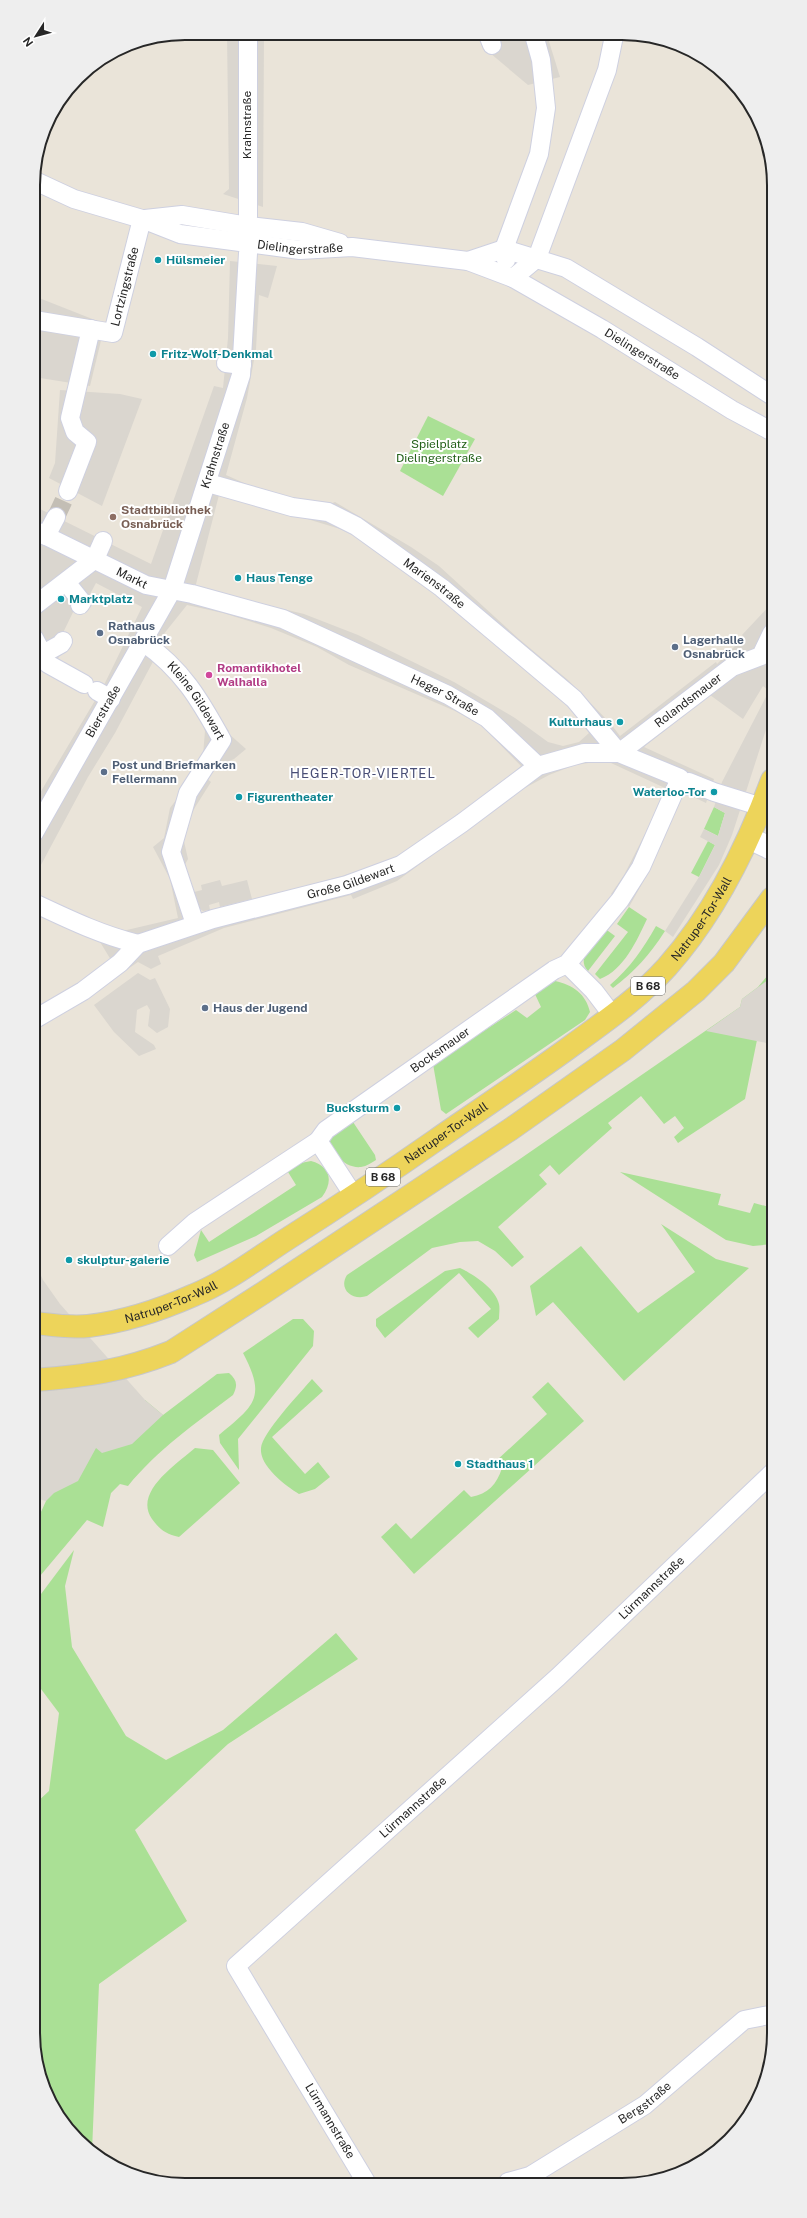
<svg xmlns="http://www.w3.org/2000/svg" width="807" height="2218" viewBox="0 0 807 2218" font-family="'Public Sans',sans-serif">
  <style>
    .green { fill: #aae095 }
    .plaza { fill: #dad6cf; fill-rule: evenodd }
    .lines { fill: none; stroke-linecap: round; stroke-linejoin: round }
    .street-tunnel { stroke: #c3beb5; stroke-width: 18; stroke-dasharray: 18 9; stroke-linecap: butt }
    .street-casing { stroke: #ced0e0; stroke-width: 20 }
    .secondary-casing { stroke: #ced0e0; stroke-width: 24 }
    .primary-casing { stroke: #c7c7c7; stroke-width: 24 }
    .street { stroke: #fff; stroke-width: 18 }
    .secondary { stroke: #fff; stroke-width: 22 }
    .primary { stroke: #edd45a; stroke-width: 22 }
    .culture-dot { fill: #0f9aa8; stroke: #fff; stroke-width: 1.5 }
    .education-dot { fill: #8d6e63; stroke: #fff; stroke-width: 1.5 }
    .service-dot { fill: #5c6f8a; stroke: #fff; stroke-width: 1.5 }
    .hotel-dot { fill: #d1479c; stroke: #fff; stroke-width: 1.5 }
    .labels { text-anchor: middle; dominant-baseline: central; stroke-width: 4; stroke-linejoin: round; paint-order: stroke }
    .shield { fill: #fff; stroke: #686868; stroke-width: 1 }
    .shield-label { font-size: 11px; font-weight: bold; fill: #272727 }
    .street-label { font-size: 12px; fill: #272727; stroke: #fff }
    .culture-label { font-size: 12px; font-weight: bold; fill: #0d838f; stroke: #fff; text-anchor: start }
    .park-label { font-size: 12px; fill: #24611a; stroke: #fff }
    .education-label { font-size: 12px; font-weight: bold; fill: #785e54; stroke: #fff; text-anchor: start }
    .service-label { font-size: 12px; font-weight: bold; fill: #4e5e75; stroke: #fff; text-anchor: start }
    .hotel-label { font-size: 12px; font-weight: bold; fill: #b23c85; stroke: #fff; text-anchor: start }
    .neighbourhood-label { font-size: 13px; letter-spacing: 1px; fill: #494e76; stroke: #fff }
    .rim { fill: none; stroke: #272727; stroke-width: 2 }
  </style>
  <rect width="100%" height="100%" fill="#eae4d9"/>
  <g class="green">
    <path d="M 428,416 L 475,439 L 443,496 L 400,471 Z"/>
    <path d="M 714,807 L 725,813 L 718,836 L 704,829 Z"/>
    <path d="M 708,841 L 715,845 L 699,877 L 691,873 Z"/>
    <path d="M 629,907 L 647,919 C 637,940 624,970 600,979 L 595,974 L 628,932 L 617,924 Z"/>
    <path d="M 656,926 L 665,931 C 649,956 635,971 613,988 L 610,985 C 630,968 643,949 656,926 Z"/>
    <path d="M 604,928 L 615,936 L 588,971 C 575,957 595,940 604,928 Z"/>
    <path d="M 772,970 L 772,1044 L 757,1040 L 745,1099 L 678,1143 L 674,1137 L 684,1128 L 675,1116 L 664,1124 L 641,1096 L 608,1123 L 612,1128 L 559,1175 L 550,1165 L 539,1175 L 547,1184 L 498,1227 L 524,1257 L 512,1267 L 495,1251 L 478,1241 L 460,1242 L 432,1248 L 367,1296 C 352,1301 338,1289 347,1275 L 517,1161 L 740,1007 L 742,999 L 758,987 Z"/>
    <path d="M 555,981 C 573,985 586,994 590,1012 L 585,1020 L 446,1114 L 441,1110 L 433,1064 L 516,1010 L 527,1018 L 541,1007 L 534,992 L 546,984 Z"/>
    <path d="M 351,1119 L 375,1155 L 376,1160 C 371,1163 367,1166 361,1167 C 345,1169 327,1150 329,1135 Z"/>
    <path d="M 311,1161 C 330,1166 334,1181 322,1197 L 256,1236 L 197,1262 L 194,1255 L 201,1230 L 209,1242 L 296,1185 L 288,1172 L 301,1163 Z"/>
    <path d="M 620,1172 L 721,1194 L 718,1205 L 750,1213 L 754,1203 L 773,1208 L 773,1244 L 753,1246 L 726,1240 Z"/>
    <path d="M 661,1224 L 716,1259 L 749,1268 L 624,1381 L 553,1302 L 536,1316 L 530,1286 L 581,1246 L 638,1313 L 695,1272 Z"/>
    <path d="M 460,1268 C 473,1274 496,1289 499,1304 C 500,1308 499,1315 499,1319 L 478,1338 L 468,1328 L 491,1309 L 459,1273 L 385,1338 L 376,1326 L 376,1319 L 445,1271 Z"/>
    <path d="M 293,1319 L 303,1319 L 314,1331 L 313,1346 L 238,1439 L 239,1470 L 220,1443 L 219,1435 C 254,1406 267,1398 243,1353 Z"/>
    <path d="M 229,1373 C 237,1380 238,1385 233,1395 C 196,1423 157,1450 128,1486 L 120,1484 L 111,1493 L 103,1527 L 87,1520 L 35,1582 L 35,1525 L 46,1501 L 53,1462 L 145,1400 L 163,1415 L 217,1374 Z"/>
    <path d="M 312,1379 L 323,1391 L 272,1437 L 305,1474 L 318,1462 L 330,1477 L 315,1489 L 299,1494 C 286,1486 259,1466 261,1448 C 262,1433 301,1392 312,1379 Z"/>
    <path d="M 548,1382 L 584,1421 L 414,1574 L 381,1537 L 396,1523 L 411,1539 L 464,1490 L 471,1497 C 488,1494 497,1484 502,1468 L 496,1461 L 547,1414 L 532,1397 Z"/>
    <path d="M 195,1448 L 213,1450 L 240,1483 L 179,1537 C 166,1534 160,1530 152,1519 C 133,1492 177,1464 195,1448 Z"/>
    <path d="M 74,1550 L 65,1586 L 72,1647 L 126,1736 L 166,1760 L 223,1730 L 336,1633 L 358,1659 L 228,1744 L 135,1830 L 187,1921 L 99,1984 L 92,2151 L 78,2141 L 53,2109 L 36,2063 L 36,1803 L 49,1791 L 59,1713 L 35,1681 L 35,1602 Z"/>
  </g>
  <g class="plaza">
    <path d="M 227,33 L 264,34 L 263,207 L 223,194 L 229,189 Z"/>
    <path d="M 479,35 L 547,35 L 560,77 L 528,85 L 484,48 Z"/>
    <path d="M 230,261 L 277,266 L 268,298 L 259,295 L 256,349 L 247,398 L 226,475 L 260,490 L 294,500 L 328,505 L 335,502 L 411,547 L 439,566 L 519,639 L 568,680 L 611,724 L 620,736 L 716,662 L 717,664 L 744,637 L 742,635 L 772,603 L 772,711 L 732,835 L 719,865 L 673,937 L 665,931 L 699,877 L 715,845 L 700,837 L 704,829 L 718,836 L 725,813 L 714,807 L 722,782 L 769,691 L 763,686 L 743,719 L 710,695 L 644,747 L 714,779 L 706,803 L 683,792 L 666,827 L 648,873 L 629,907 L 611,894 L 624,875 L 649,826 L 665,788 L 611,763 L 595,762 L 575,765 L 549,775 L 523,789 L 397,881 L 353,899 L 351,895 L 224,928 L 158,956 L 161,964 L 151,969 L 138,962 L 87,997 L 35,1026 L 35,1008 L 75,988 L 111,960 L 97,937 L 178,918 L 170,879 L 153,847 L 164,838 L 170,808 L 186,787 L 203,755 L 205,731 L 196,705 L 156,656 L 115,733 L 88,777 L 34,878 L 34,803 L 103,687 L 142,607 L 96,583 L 83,607 L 77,604 L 60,639 L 66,642 L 56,663 L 81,688 L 34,662 L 34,506 L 151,564 L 214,386 L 223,388 L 228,338 ZM 219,495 L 291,514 L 350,532 L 444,601 L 565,701 L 589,733 L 579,742 L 563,746 L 548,742 L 515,718 L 454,682 L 358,635 L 304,614 L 195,588 ZM 187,605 L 223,613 L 271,628 L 317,647 L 349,665 L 455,711 L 482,726 L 521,766 L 477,804 L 459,816 L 458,814 L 398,858 L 342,876 L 203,914 L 194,908 L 197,907 L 203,911 L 210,910 L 209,905 L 219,902 L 220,907 L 252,899 L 247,880 L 222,886 L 220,880 L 201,885 L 202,890 L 190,893 L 183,868 L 188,859 L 183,837 L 194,809 L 211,782 L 206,778 L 215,767 L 234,759 L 246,749 L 228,733 L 229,731 L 220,720 L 155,645 Z"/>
    <path d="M 34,296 L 105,324 L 90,386 L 34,377 Z"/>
    <path d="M 60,390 L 120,394 L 142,399 L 102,506 L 49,478 L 55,463 Z"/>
    <path d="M 138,973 L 150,980 L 155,978 L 170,1009 L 168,1027 L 157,1033 L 148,1026 L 150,1010 L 147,1005 L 137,1010 L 135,1032 L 154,1045 L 156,1049 L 139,1056 L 114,1032 L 94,1005 Z"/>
    <path d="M 772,977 L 772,1044 L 706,1031 L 740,1007 L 742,999 Z"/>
    <path d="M 35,1263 L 43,1280 L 60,1304 L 145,1400 L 163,1415 L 132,1444 L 102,1453 L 96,1448 L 78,1481 L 54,1493 L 46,1501 L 35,1498 Z"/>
  </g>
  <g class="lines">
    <path class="street-tunnel" d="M 56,517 L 68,491"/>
    <g class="street-casing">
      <g id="street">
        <path d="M 248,33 L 248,217"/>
        <path d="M 488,35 L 492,45"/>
        <path id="s1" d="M 33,180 L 74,199 L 142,219 L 180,234 L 300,250 L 352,247 L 468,261 L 513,278 L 602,329 L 732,410 L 771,431"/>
        <path d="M 145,219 L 182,215 L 248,226 L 302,232 L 340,243"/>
        <path d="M 506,260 L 504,249 L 539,154 L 546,108 L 541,60 L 534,35"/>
        <path d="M 468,261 L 504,249 L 566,268 L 697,347 L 771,395"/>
        <path d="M 513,278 L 537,258 L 607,70 L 614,36"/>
        <path id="s2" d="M 34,320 L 113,333 L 142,219"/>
        <path d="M 226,363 L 242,365"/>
        <path id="s3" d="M 208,483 L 292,507 L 328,512 L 356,526 L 442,588 L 574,699 L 619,753"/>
        <path d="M 68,491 L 87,442 L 75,432 L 70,418 L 91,329"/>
        <path id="s4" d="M 34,530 L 146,585 L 192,594 L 283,619 L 448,695 L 487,718 L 538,766"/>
        <path d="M 46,536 L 56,517"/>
        <path d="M 66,582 L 82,602 L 80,605"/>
        <path d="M 34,606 L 95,559 L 103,541"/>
        <path d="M 34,638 L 48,664 L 84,684"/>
        <path id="s5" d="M 143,642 C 182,669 200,700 222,740 L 188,793 L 171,852 L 195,924"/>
        <path d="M 43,654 L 61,644 L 63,641"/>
        <path d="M 97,691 L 111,699"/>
        <path id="s6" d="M 619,753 L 732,667 L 761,656 L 772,633"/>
        <path d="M 689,782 L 714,792 L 762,807"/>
        <path id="s7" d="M 34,833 L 172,590 L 241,375 L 248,253"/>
        <path d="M 34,903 C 68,919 101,935 138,944"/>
        <path d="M 567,964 L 594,991 L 613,1016"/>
        <path id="s8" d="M 35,1019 L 83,991 L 120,963 L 138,944 L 213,919 L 347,885 L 401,865 L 462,823 L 538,766 L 584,753 L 619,753 L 680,778 L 678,783 L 686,786 L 698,786"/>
        <path id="s9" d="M 318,1141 L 326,1130 L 554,970 L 567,964 L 620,900 L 641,867 L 678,783"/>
        <path d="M 168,1246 L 195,1222 L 318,1141 L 354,1196"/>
        <path id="s10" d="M 366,2182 L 236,1966 L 558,1677 L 773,1472"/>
        <path id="s11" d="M 508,2182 L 530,2176 L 645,2105 L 744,2020 L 774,2014"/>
      </g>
    </g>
    <g class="secondary-casing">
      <path id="secondary" d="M 749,838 L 772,849"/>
    </g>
    <g class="primary-casing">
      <g id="primary">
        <path id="s12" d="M 35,1323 C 52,1325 70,1328 88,1326 C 124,1322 160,1310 194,1295 C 226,1282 255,1260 284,1241 C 336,1208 386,1175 436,1140 C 482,1108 529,1077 574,1044 C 607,1020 640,997 667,967 C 715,913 747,848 772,780"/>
        <path d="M 35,1380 C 86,1376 123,1371 171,1352 L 263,1293 L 511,1129 L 623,1050 L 696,991 L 724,963 L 772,898"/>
      </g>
    </g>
    <use href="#street" class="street"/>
    <use href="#secondary" class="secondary"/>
    <use href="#primary" class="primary"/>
  </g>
  <g class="culture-dot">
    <circle cx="158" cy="260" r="4"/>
    <circle cx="153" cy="354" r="4"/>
    <circle cx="238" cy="578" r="4"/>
    <circle cx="61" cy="599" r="4"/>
    <circle cx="620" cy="722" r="4"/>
    <circle cx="714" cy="792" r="4"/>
    <circle cx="239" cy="797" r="4"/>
    <circle cx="397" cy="1108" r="4"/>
    <circle cx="69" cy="1260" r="4"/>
    <circle cx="458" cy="1464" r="4"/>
  </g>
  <circle class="education-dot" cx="113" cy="517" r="4"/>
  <g class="service-dot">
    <circle cx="100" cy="633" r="4"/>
    <circle cx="675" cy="647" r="4"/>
    <circle cx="104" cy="772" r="4"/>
    <circle cx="205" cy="1008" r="4"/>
  </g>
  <circle class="hotel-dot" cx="209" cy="675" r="4"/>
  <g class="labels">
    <g class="shield">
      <rect x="631" y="977" width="34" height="18" rx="3"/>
      <rect x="366" y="1168" width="34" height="18" rx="3"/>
    </g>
    <g class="shield-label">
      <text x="648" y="986">B 68</text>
      <text x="383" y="1177">B 68</text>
    </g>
    <g class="street-label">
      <text transform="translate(247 125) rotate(-90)">Krahnstraße</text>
      <text stroke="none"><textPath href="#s1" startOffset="278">Dielingerstraße</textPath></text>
      <text stroke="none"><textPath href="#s2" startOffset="128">Lortzingstraße</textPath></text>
      <text stroke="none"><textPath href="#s1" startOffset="645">Dielingerstraße</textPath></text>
      <text stroke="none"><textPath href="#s7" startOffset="421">Krahnstraße</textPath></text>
      <text stroke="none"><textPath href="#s4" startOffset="109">Markt</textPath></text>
      <text stroke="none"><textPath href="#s3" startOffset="252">Marienstraße</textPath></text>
      <text stroke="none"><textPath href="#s4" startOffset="445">Heger Straße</textPath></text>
      <text stroke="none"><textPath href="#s6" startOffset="87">Rolandsmauer</textPath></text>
      <text stroke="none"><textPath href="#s5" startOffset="80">Kleine Gildewart</textPath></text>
      <text stroke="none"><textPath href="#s7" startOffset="140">Bierstraße</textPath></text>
      <text stroke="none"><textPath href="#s8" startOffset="350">Große Gildewart</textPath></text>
      <text stroke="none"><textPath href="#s12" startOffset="800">Natruper-Tor-Wall</textPath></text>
      <text stroke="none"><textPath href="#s9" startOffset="153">Bocksmauer</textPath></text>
      <text stroke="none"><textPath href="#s12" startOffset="464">Natruper-Tor-Wall</textPath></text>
      <text stroke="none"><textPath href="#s12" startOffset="140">Natruper-Tor-Wall</textPath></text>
      <text stroke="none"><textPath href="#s10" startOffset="814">Lürmannstraße</textPath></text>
      <text stroke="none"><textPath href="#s10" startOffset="490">Lürmannstraße</textPath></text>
      <text stroke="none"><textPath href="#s11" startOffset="159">Bergstraße</textPath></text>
      <text transform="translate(330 2121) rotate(59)">Lürmannstraße</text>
    </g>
    <g class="culture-label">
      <text x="166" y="260">Hülsmeier</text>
      <text x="161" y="354">Fritz-Wolf-Denkmal</text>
      <text x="246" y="578">Haus Tenge</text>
      <text x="69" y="599">Marktplatz</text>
      <text x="612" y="722" text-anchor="end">Kulturhaus</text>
      <text x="706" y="792" text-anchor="end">Waterloo-Tor</text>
      <text x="247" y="797">Figurentheater</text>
      <text x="389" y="1108" text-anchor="end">Bucksturm</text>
      <text x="77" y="1260">skulptur-galerie</text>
      <text x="466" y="1464">Stadthaus 1</text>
    </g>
    <g class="park-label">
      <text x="439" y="444">Spielplatz<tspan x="439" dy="14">Dielingerstraße</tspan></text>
    </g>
    <g class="education-label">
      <text x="121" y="510">Stadtbibliothek<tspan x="121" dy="14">Osnabrück</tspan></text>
    </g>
    <g class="service-label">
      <text x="108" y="626">Rathaus<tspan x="108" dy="14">Osnabrück</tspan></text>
      <text x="683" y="640">Lagerhalle<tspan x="683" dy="14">Osnabrück</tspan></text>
      <text x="112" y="765">Post und Briefmarken<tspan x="112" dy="14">Fellermann</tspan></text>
      <text x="213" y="1008">Haus der Jugend</text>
    </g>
    <g class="hotel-label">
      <text x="217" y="668">Romantikhotel<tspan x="217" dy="14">Walhalla</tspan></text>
    </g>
    <g class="neighbourhood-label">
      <text x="363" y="773">HEGER-TOR-VIERTEL</text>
    </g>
  </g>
  <path d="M0 0H807V2218H0ZM185 40H622A145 145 0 0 1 767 185V2033A145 145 0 0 1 622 2178H185A145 145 0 0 1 40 2033V185A145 145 0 0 1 185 40Z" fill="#eee" fill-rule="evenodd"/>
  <path class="rim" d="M185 40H622A145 145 0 0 1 767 185V2033A145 145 0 0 1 622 2178H185A145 145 0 0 1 40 2033V185A145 145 0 0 1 185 40Z"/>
  <g transform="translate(36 36) rotate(234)" stroke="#ffffff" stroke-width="3" paint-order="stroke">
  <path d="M0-3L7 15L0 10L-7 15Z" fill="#272727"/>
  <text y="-6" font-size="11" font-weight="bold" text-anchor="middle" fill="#272727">N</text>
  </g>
</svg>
